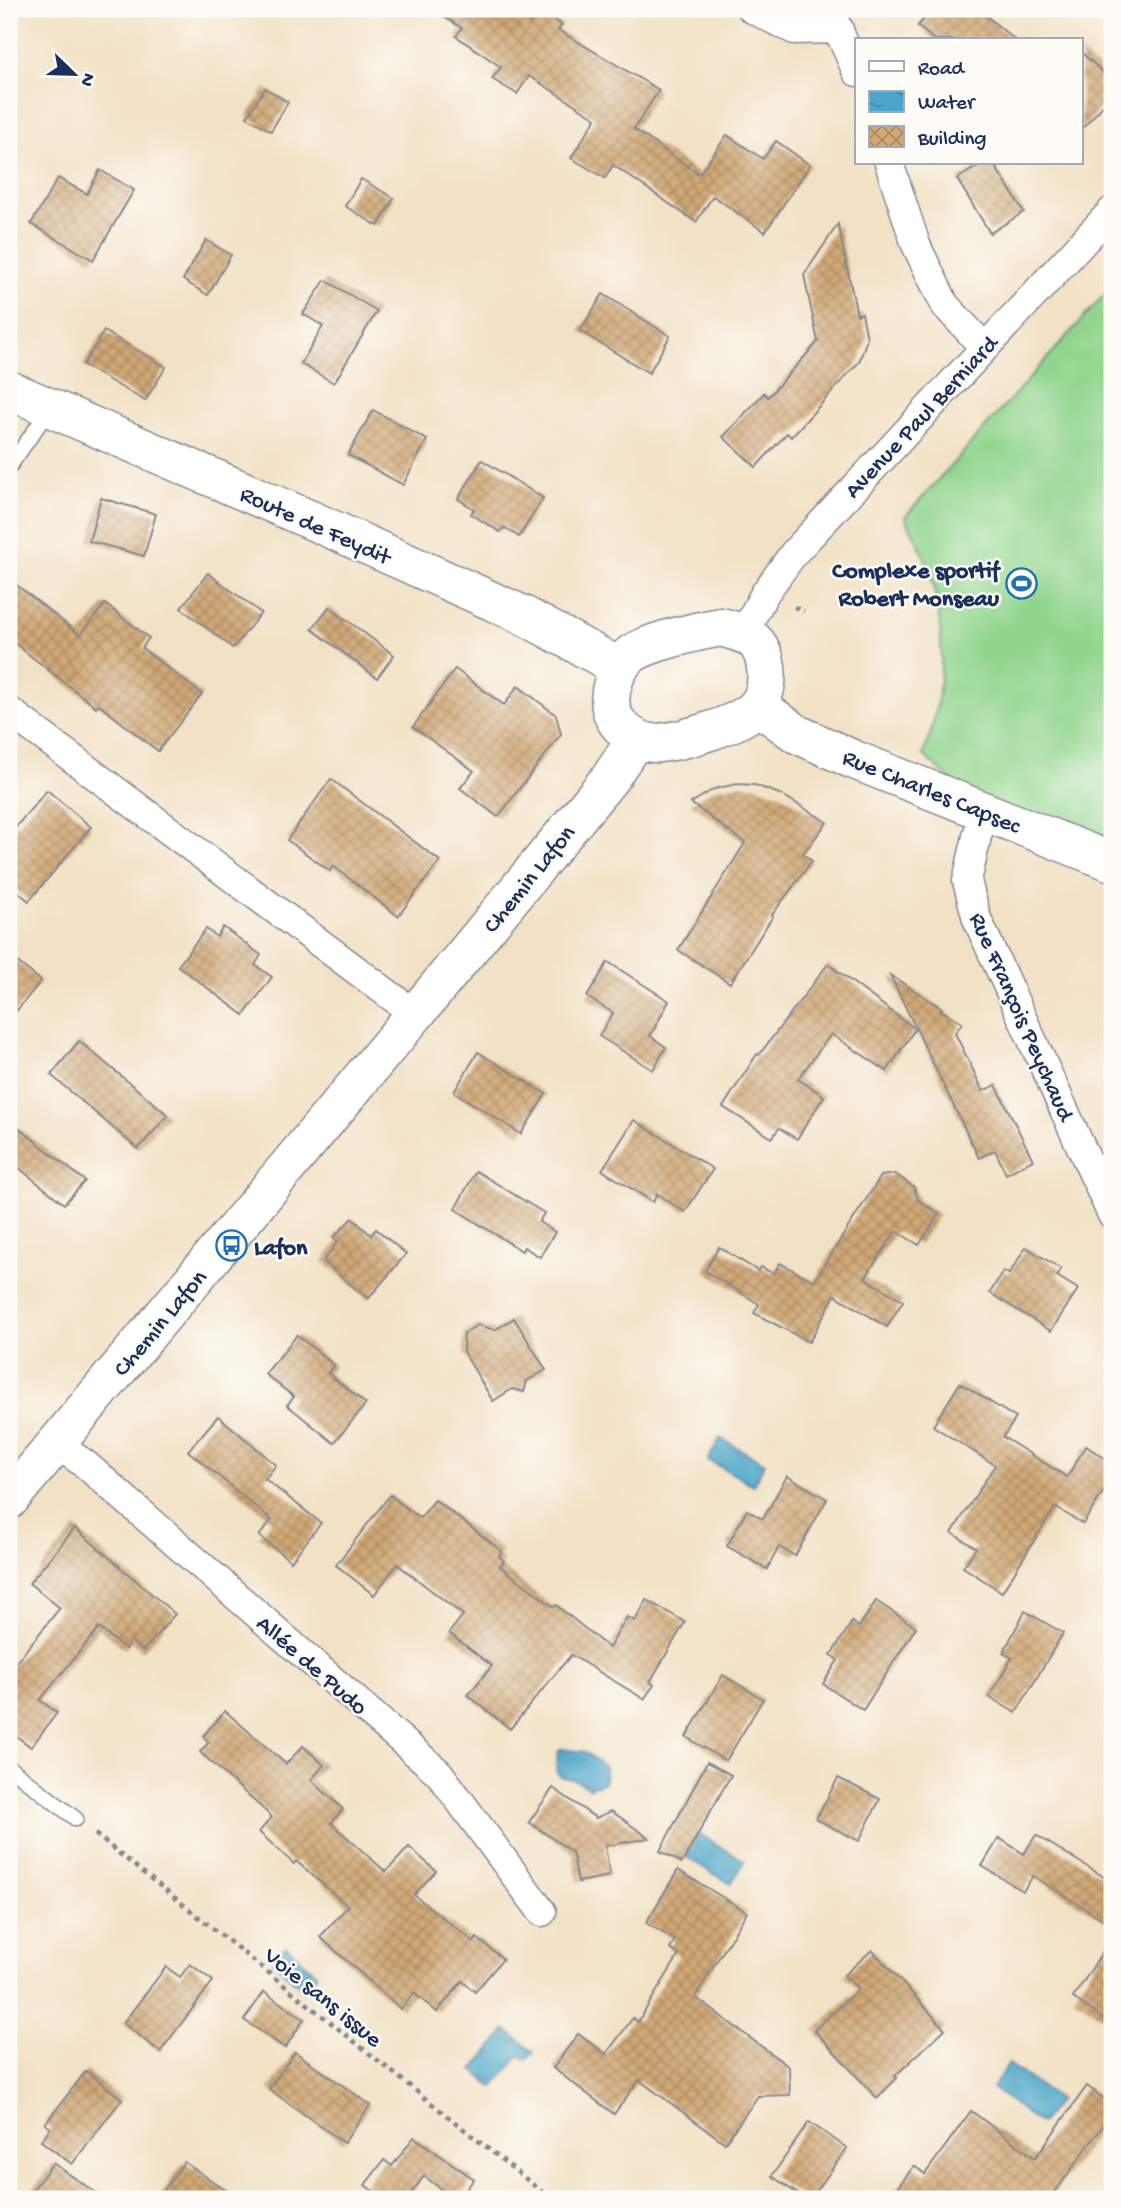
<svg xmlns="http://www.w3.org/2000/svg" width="1121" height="2208" viewBox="0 0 1121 2208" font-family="'Gochi Hand',sans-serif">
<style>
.grass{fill:#92d58e;stroke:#568276;stroke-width:2}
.water{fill:url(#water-ripples);stroke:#336a94;stroke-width:2}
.building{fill:url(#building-cross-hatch)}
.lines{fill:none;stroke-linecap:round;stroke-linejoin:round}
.lane-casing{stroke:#868891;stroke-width:17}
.street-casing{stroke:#868891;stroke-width:31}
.secondary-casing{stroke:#868891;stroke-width:41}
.path{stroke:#868891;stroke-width:4.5;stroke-dasharray:5 5;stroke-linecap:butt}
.lane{stroke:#fff;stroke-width:14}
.street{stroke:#fff;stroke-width:28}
.secondary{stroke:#fff;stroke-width:38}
.labels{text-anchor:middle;stroke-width:5;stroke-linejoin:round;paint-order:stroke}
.street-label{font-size:24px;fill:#1b2f5e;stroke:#fdfcf7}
.poi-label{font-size:24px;font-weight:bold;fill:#1b2f5e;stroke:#fdfcf7;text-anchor:end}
</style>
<defs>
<pattern id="water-ripples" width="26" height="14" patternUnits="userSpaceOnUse" patternTransform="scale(1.75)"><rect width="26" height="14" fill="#4ba6c9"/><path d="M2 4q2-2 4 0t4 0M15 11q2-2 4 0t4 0" fill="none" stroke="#3e88a6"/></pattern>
<pattern id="building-cross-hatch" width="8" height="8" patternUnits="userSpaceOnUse" patternTransform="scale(1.75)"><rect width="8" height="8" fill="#d2a976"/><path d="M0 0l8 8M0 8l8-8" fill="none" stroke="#aa8a64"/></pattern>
</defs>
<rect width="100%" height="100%" fill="#fdfcf7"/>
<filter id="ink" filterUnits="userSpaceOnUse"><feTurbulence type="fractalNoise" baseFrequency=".0143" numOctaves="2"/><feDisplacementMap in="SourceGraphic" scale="14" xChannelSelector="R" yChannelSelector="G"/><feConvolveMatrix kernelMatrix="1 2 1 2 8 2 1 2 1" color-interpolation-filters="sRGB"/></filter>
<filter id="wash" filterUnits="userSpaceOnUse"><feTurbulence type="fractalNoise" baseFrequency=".00686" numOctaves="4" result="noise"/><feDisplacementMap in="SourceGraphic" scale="28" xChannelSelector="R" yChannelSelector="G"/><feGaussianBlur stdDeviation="1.57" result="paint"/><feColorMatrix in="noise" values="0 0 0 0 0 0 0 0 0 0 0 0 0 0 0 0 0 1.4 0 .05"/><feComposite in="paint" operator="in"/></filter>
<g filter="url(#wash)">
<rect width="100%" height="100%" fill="#f2e1c4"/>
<!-- grass -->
<path class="grass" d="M1112 286V862L986 812 923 755C946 696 947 627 928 567 923 550 913 533 905 517Z"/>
<!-- water -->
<g class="water">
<path d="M720 1438 765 1463 753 1485 708 1460Z"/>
<path d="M562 1749 585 1752 605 1767 604 1782 596 1786 592 1785 590 1788 578 1781 560 1776 556 1771 558 1752Z"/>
<path d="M699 1834 745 1861 731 1884 686 1857Z"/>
<path d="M286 1946 317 1974 304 1990 272 1962Z"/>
<path d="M506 2030 534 2052 527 2060 520 2055 493 2087 473 2070Z"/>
<path d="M1009 2064 1059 2100 1041 2124 992 2088Z"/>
</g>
<g id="blocks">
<!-- building -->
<g class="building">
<path d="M431 9H508L530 23 539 10 562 25 558 30 659 90 634 129 699 174 727 135 763 159 776 141 810 165 765 232 713 196 696 222 613 165 605 178 571 158 596 118 529 76 517 94 492 79 501 67 456 36 462 28Z"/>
<path d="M932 9H978L1015 40H934L918 26Z"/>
<path d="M1081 52 1108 77 1109 99 1081 130Z"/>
<path d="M265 88 288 102 271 131 247 117Z"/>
<path d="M983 163H993L1024 212 990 233 957 179Z"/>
<path d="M100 170 134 190 93 260 31 224 58 178 87 194Z"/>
<path d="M361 179 394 198 378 226 345 206Z"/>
<path d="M838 224 857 315 862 313 867 339 859 362 791 437 787 433 756 467 723 437 764 393 768 397 818 342 804 275Z"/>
<path d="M206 240 231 255 208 295 183 280Z"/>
<path d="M325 280 377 311 334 383 301 364 323 326 303 314Z"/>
<path d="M603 294 670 336 649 373 580 331Z"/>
<path d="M104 331 166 367 145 401 83 365Z"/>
<path d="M373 410 427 440 403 485 348 455Z"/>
<path d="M482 460 543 498 519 537 504 527 500 532 471 514 474 509 458 499Z"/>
<path d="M101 498 156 514 144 556 89 541Z"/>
<path d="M208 573 261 613 233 648 181 608Z"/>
<path d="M9 579 80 635 105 604 149 638 142 648 202 694 158 751 98 704 96 707 9 639Z"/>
<path d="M329 607 394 655 377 678 312 629Z"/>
<path d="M455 669 504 705 518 686 556 715 561 734 498 817 460 788 474 771 413 727Z"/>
<path d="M331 779 440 861 398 916 333 866 330 871 287 840Z"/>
<path d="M737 784 755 785 782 795 827 822 803 854 812 861 772 915 773 916 730 983 678 950 745 843 691 803 714 789Z"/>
<path d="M47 790 91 827 29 901 9 884V835Z"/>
<path d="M223 927 261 955 255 965 272 977 244 1015 178 966 206 929 217 937Z"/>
<path d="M9 955 41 981 9 1020Z"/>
<path d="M608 962 669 1001 650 1036 666 1047 653 1070 599 1036 613 1013 587 997Z"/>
<path d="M828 964 915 1029 887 1071 831 1034 798 1079 824 1096 797 1139 779 1128 772 1138 723 1107 757 1054 759 1055Z"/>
<path d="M890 975 942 1008 941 1010 962 1023 955 1033 983 1091 996 1085 1033 1160 1006 1174 995 1150 979 1158Z"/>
<path d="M79 1041 168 1115 138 1149 51 1075Z"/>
<path d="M478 1052 546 1094 521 1134 454 1092Z"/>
<path d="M9 1120 85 1181 64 1204 9 1160Z"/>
<path d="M634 1120 713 1169 685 1212 657 1194 653 1202 602 1170Z"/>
<path d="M476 1171 544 1213 539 1222 555 1232 540 1257 524 1247 522 1251 455 1209Z"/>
<path d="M895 1174 914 1187 918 1200 939 1214 919 1245 896 1231 865 1278 903 1301 887 1327 835 1295 809 1342 754 1313 759 1304 705 1271 719 1247 758 1271 761 1267 774 1274 780 1263 814 1281 881 1176Z"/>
<path d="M352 1218 371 1235 376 1229 406 1254 368 1299 323 1261 338 1242 333 1238Z"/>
<path d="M1026 1247 1061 1269 1057 1276 1078 1289 1051 1331 990 1293 1003 1271 1009 1274Z"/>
<path d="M514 1318 546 1370 527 1381 524 1392 512 1389 493 1401 463 1351 464 1333 478 1325 495 1330Z"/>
<path d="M297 1335 334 1365 328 1373 366 1404 334 1443 287 1405 294 1397 265 1374Z"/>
<path d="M960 1383 1016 1418 1003 1437 1067 1477 1086 1446 1112 1463V1478L1083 1524 1055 1507 1002 1592 963 1567 976 1548 952 1533 995 1465 933 1426Z"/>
<path d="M218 1416 276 1465 265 1479 321 1523 291 1561 259 1536 272 1520 188 1451Z"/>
<path d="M787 1476 827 1499 795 1556 779 1547 767 1569 727 1546 747 1510 763 1519Z"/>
<path d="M390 1495 420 1518 435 1500 502 1551 499 1556 504 1561 500 1566 554 1607 556 1605 609 1648 627 1617 635 1621 647 1600 685 1622 650 1682 654 1685 644 1699 571 1655 510 1729 468 1695 492 1666 449 1633 463 1615 397 1564 374 1595 336 1565Z"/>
<path d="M75 1528 175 1614 143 1651 131 1641 125 1649 99 1628 40 1700 57 1713 31 1747 12 1733 9 1737V1671L60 1608 29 1583Z"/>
<path d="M876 1601 916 1627 863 1710 823 1684 838 1660 831 1655 852 1622 859 1627Z"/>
<path d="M1025 1611 1063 1633 1016 1713 989 1697 1012 1658 1003 1653Z"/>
<path d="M723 1675 763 1699 726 1761 686 1737Z"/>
<path d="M225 1711 286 1764 303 1746 324 1765 311 1780 343 1809 331 1823 386 1872 409 1847 436 1871 414 1895 474 1942 477 1938 503 1959 475 1992 462 1981 437 2012 414 1993 401 2009 320 1937 348 1906 296 1861 294 1864 259 1832 272 1817 200 1752 209 1742 203 1736Z"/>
<path d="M707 1762 731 1775 682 1863 660 1851Z"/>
<path d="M838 1778 880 1799 859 1841 816 1819Z"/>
<path d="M553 1788 596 1818 611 1811 649 1838 605 1846 610 1876 578 1882 572 1852 529 1822Z"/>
<path d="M1036 1835 1112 1882V1925L1033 1876 1023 1891 982 1866 999 1838 1024 1854Z"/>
<path d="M678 1870 747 1912 695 1997 789 2067 790 2095 758 2096 725 2143 639 2080 614 2114 553 2068 578 2034 606 2054 633 2018 638 2022 679 1955 670 1949 675 1940 646 1923Z"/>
<path d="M1112 1937V2024L1073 1998Z"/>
<path d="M872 1950 945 2029 895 2076 897 2078 877 2098 814 2030 858 1989 844 1975Z"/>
<path d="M190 1964 213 1981 160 2052 123 2023 166 1967 180 1977Z"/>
<path d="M264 1992 304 2019 285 2048 244 2020Z"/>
<path d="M295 2052 370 2105 344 2143 269 2089Z"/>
<path d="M86 2071 122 2099 72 2164 41 2141 50 2128 45 2124Z"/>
<path d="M1087 2086 1112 2105V2113L1050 2199H889L914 2166 925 2174 971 2111 1035 2158Z"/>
<path d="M809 2122 847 2148 811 2199H805L772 2176Z"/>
<path d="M414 2137 474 2179 459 2199H454L424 2176 407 2199H384L365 2185 384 2160 392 2166Z"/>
<path d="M184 2162 239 2199H158Z"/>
<path d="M53 2163 105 2199H26Z"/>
</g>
</g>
</g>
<g filter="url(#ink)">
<use href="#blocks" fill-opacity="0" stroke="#868891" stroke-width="2"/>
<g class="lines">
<defs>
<g id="lane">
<path d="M9 467 49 410"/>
<path d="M9 1767 76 1819"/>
</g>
<g id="street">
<path d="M752 9 794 30 839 29"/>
<path d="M829 9 857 72"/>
<path d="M889 163 916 245 945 305 984 347"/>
<path d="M743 634 765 593 794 553 1112 211"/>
<path d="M9 711 415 1014"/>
<path d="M986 812 978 832 967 881 977 919 1112 1215"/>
<path d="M56 1444 85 1464 439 1773 542 1912"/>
</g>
<g id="secondary">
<path d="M9 390 320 524 523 615 619 667"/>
<path d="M721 627C731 630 742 632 751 638 770 652 771 689 757 706 743 724 682 741 659 743 639 745 615 728 611 708 608 690 616 667 630 655 648 642 698 631 721 627Z"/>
<path d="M758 706 797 734 852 759 1112 862"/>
<path d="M9 1500 437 988 610 778 636 739"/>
</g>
</defs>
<!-- lane casing -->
<use href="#lane" class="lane-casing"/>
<!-- street casing -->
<use href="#street" class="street-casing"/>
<!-- secondary casing -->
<use href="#secondary" class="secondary-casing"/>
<!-- path -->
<g class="path">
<path d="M794 607 804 611"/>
<path d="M95 1834 551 2199"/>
</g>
<!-- lane -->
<use href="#lane" class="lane"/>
<!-- street -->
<use href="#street" class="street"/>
<!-- secondary -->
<use href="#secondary" class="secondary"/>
</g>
</g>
<!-- icons -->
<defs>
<symbol id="stadium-ring" viewBox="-11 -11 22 22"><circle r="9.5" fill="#fdfcf7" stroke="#1f6fb2" stroke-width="1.5"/><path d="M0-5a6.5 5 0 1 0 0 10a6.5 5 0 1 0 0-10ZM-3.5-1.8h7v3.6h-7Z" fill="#1f6fb2"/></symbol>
<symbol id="bus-ring" viewBox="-11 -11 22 22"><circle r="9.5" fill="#fdfcf7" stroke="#1f6fb2" stroke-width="1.5"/><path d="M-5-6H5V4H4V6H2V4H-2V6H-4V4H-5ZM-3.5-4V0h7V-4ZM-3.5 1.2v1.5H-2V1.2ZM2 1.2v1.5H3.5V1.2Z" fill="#1f6fb2"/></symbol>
</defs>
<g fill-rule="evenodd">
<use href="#stadium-ring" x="1004" y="566" width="35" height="35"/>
<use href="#bus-ring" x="214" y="1228" width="35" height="35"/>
</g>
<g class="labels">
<!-- street labels -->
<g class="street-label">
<text transform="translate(920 416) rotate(-47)" y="8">Avenue Paul Berniard</text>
<text transform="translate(316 524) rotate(24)" y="8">Route de Feydit</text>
<text transform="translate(932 790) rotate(22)" y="8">Rue Charles Capsec</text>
<text transform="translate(528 878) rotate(-51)" y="8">Chemin Lafon</text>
<text transform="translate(1023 1016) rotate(66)" y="8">Rue François Peychaud</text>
<text transform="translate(159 1322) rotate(-50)" y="8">Chemin Lafon</text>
<text transform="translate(313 1664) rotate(41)" y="8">Allée de Pudo</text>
<text transform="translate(324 1996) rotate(39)" y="8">Voie sans issue</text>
</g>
<!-- poi labels -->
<g class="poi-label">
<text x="999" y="577">Complexe sportif<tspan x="999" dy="28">Robert Monseau</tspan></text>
<text x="254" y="1254" text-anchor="start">Lafon</text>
</g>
</g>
<!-- margin -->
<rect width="1121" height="2208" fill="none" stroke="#fdfcf7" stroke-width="35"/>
<!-- legend -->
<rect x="855" y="38" width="228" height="126" fill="#fdfcf7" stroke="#a3aaba" stroke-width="2"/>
<rect x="869" y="61" width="35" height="10" fill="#ffffff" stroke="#a3aaba" stroke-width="2"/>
<text x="918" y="74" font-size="21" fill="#1b2f5e">Road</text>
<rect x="869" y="91" width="35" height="21" fill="url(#water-ripples)" stroke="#a3aaba" stroke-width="2"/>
<text x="918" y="108" font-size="21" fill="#1b2f5e">Water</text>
<rect x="869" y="126" width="35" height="21" fill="url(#building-cross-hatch)" stroke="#a3aaba" stroke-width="2"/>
<text x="918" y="144" font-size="21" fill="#1b2f5e">Building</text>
<!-- north arrow -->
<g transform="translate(74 74) rotate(113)" stroke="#fdfcf7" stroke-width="5" paint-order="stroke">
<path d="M0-5L12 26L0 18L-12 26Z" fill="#1b2f5e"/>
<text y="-10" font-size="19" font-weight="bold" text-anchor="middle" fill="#1b2f5e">N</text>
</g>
</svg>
